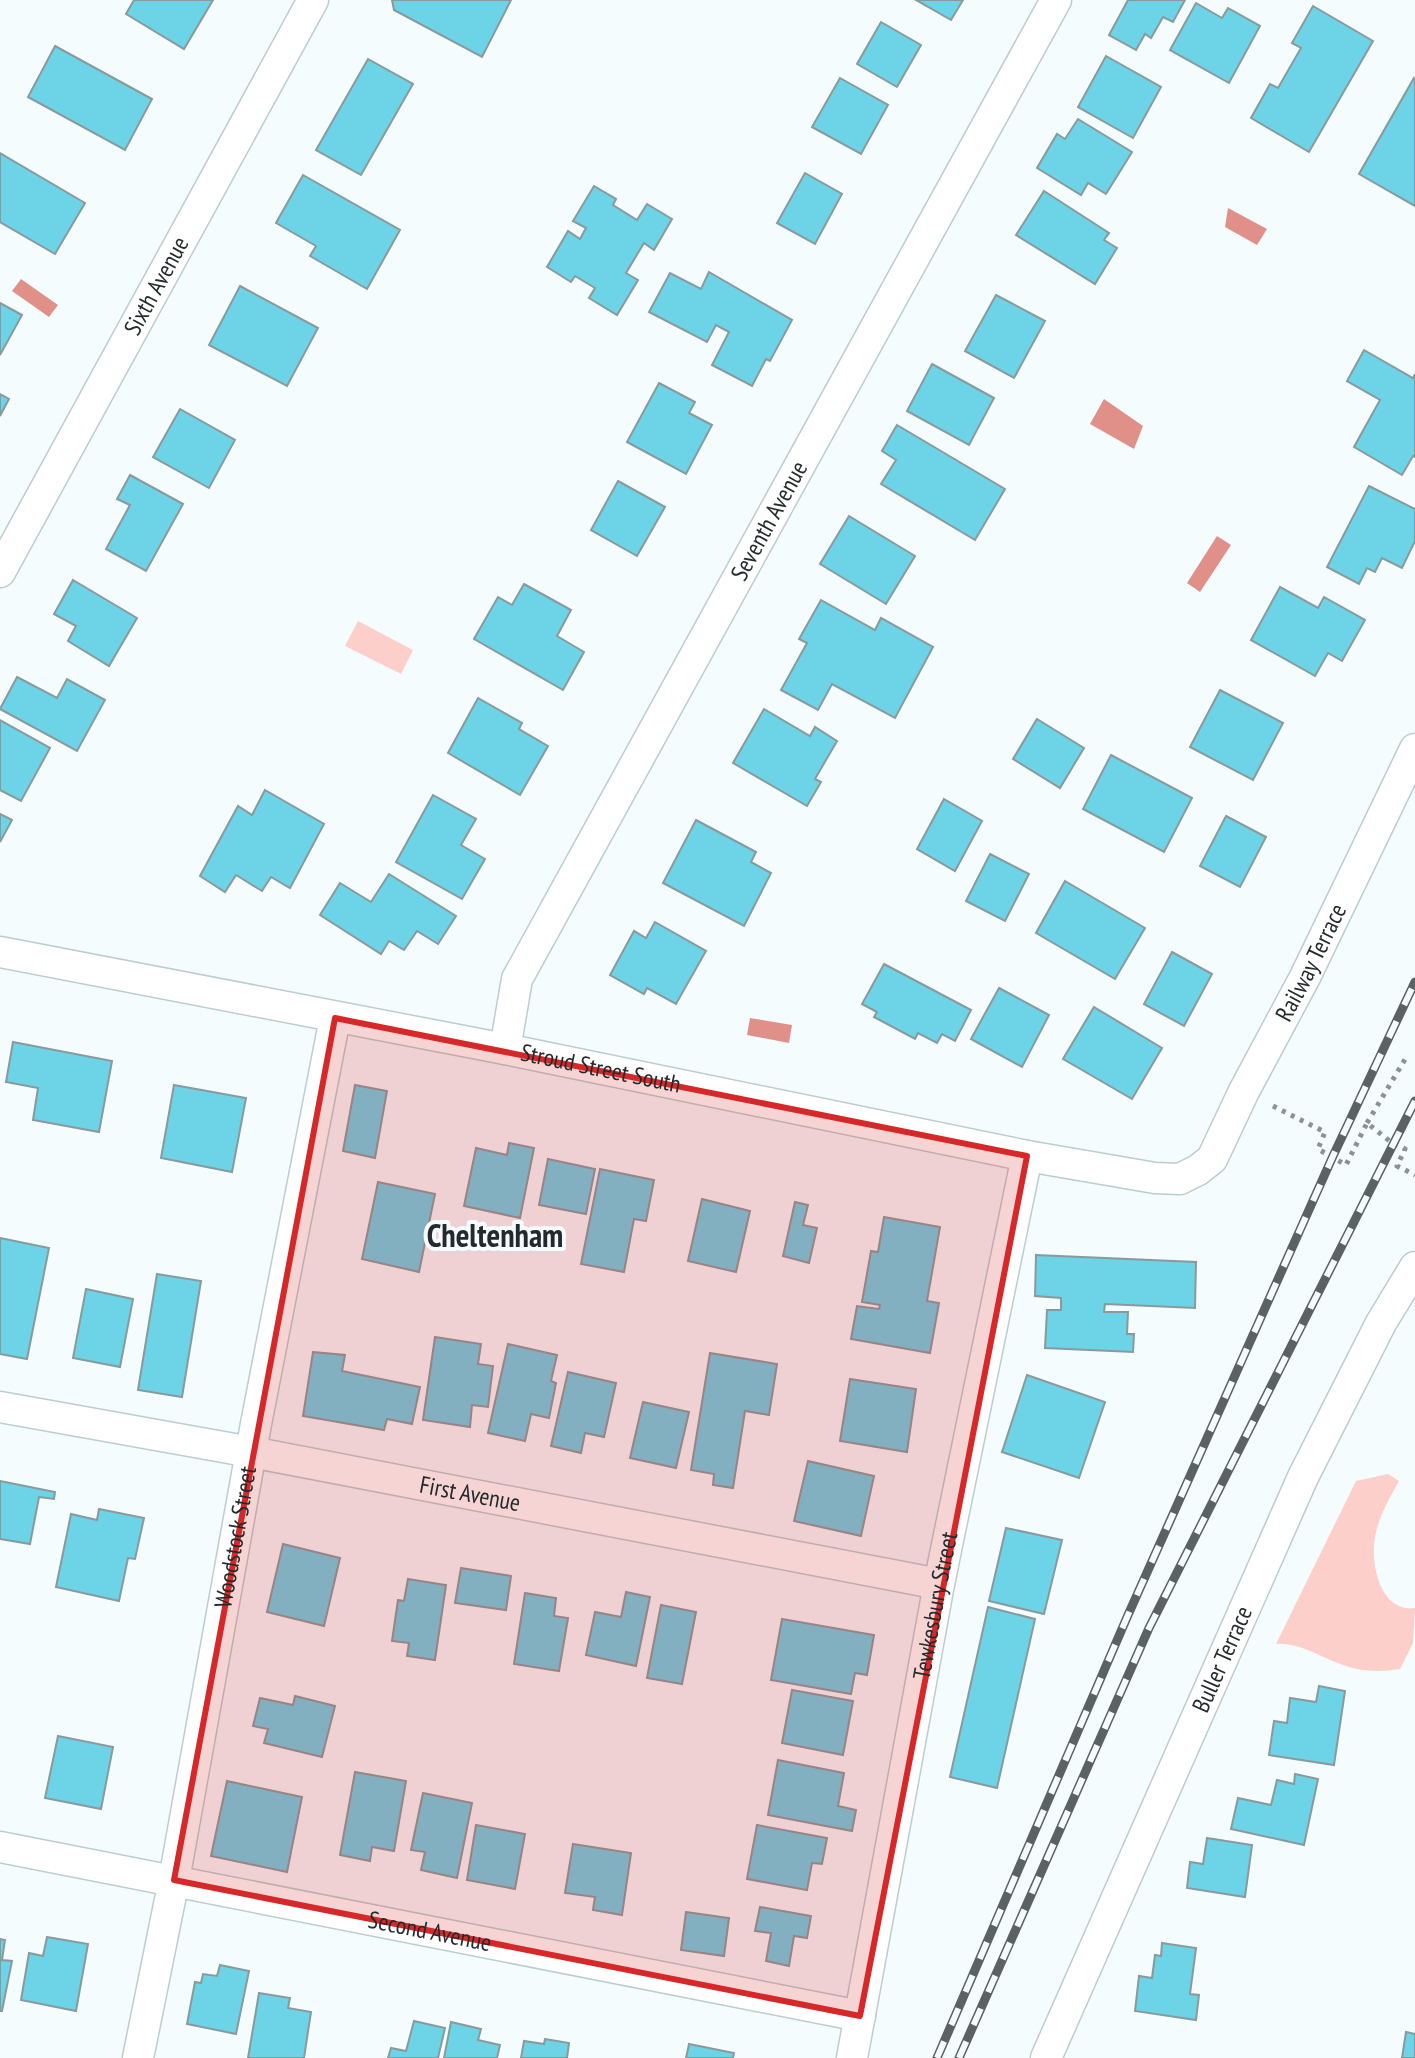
<svg xmlns="http://www.w3.org/2000/svg" width="1415" height="2058" viewBox="0 0 1415 2058" font-family="'PT Sans Narrow',sans-serif">
<style>
.green{fill:#fdcfca}
.water{fill:#e09089}
.building{fill:#6dd3e6;stroke:#899a9d;stroke-width:2}
.lines{fill:none;stroke-linecap:round;stroke-linejoin:round}
.minor-casing{stroke:#bbcdd1;stroke-width:33}
.path{stroke:#8c9294;stroke-width:5;stroke-dasharray:4 6;stroke-linecap:butt}
.minor{stroke:#fff;stroke-width:30}
.rail-casing{stroke:#5b6264;stroke-width:9}
.rail{stroke:#f5fcfe;stroke-width:6;stroke-dasharray:18;stroke-linecap:butt}
.marked{fill:#d62828;fill-opacity:0.2;stroke:#d62828;stroke-width:6;stroke-linejoin:round}
.labels{text-anchor:middle;stroke-width:8;stroke-linejoin:round;paint-order:stroke}
.street-label{font-size:24px;fill:#242a2c;stroke:#f5fcfe}
.district-label{font-size:32px;font-weight:bold;fill:#242a2c;stroke:#f5fcfe}
</style>
<rect width="100%" height="100%" fill="#f5fcfe"/>
<!-- green -->
<g class="green">
<path d="M358 621 413 650 401 674 345 646Z"/>
<path d="M1388 1474 1399 1481C1388 1501 1376 1521 1374 1545 1372 1571 1383 1613 1415 1608L1413 1643 1400 1669C1379 1672 1363 1672 1343 1665 1321 1658 1300 1642 1276 1644L1356 1481Z"/>
</g>
<!-- water -->
<g class="water">
<path d="M1228 208 1267 229 1257 245 1225 227Z"/>
<path d="M21 279 58 305 49 317 12 291Z"/>
<path d="M1104 399 1143 426 1134 449 1090 424Z"/>
<path d="M1217 536 1231 545 1200 592 1187 583Z"/>
<path d="M750 1018 792 1025 789 1043 747 1035Z"/>
</g>
<!-- building -->
<g class="building">
<path d="M134 0H213L184 49 126 14Z"/>
<path d="M392 0H511L482 57 394 10Z"/>
<path d="M916 0H963L951 20Z"/>
<path d="M1128 0H1185L1173 22 1163 17 1151 38 1145 34 1136 50 1109 35Z"/>
<path d="M1196 3 1222 18 1228 8 1260 26 1229 83 1170 50Z"/>
<path d="M1313 6 1373 41 1309 152 1251 118 1270 84 1278 88 1301 48 1292 43Z"/>
<path d="M881 22 921 45 897 87 857 64Z"/>
<path d="M55 46 152 99 125 150 28 97Z"/>
<path d="M1106 56 1161 87 1133 138 1078 107Z"/>
<path d="M368 59 413 84 361 175 316 150Z"/>
<path d="M840 78 888 105 861 154 812 127Z"/>
<path d="M1414 78 1415 79V206L1359 174Z"/>
<path d="M1078 119 1132 152 1106 194 1088 183 1081 195 1037 168 1057 134 1065 139Z"/>
<path d="M0 153 85 203 55 254 0 222Z"/>
<path d="M805 173 842 194 815 244 777 223Z"/>
<path d="M303 175 400 230 367 289 310 256 316 246 276 223Z"/>
<path d="M594 186 616 199 613 205 637 220 647 204 672 219 654 250 644 243 626 273 638 280 617 315 589 298 595 288 575 276 571 282 547 267 568 231 580 239 586 228 573 221Z"/>
<path d="M1044 191 1109 233 1104 240 1117 248 1095 284 1016 235Z"/>
<path d="M709 272 792 320 770 361 766 359 752 386 712 365 729 332 716 325 707 342 649 312 670 273 701 289Z"/>
<path d="M240 286 318 328 287 386 209 345Z"/>
<path d="M996 295 1045 321 1014 378 965 351Z"/>
<path d="M0 303 22 315 0 355Z"/>
<path d="M1364 350 1413 378 1415 374V457L1413 456 1402 475 1354 447 1380 400 1347 381Z"/>
<path d="M932 364 994 398 969 445 907 411Z"/>
<path d="M659 383 695 402 689 413 712 425 686 474 627 442Z"/>
<path d="M0 394 9 399 0 416Z"/>
<path d="M180 409 235 440 209 488 153 457Z"/>
<path d="M897 425 1005 489 975 540 881 484 896 460 882 451Z"/>
<path d="M130 475 183 504 146 571 106 549 130 505 117 499Z"/>
<path d="M618 481 665 507 637 556 591 530Z"/>
<path d="M1369 486 1415 509V541L1402 568 1382 558 1375 572 1367 568 1359 584 1327 567Z"/>
<path d="M849 516 915 556 886 604 820 564Z"/>
<path d="M73 580 137 618 109 666 68 641 76 626 54 614Z"/>
<path d="M524 584 571 610 557 636 584 652 563 690 474 639 498 597 512 605Z"/>
<path d="M1280 587 1318 608 1324 597 1365 620 1342 661 1328 653 1315 676 1251 640Z"/>
<path d="M821 600 875 630 881 618 933 647 895 718 832 684 818 710 781 690 807 643 799 639Z"/>
<path d="M17 677 57 698 67 679 105 700 77 751 0 709Z"/>
<path d="M1220 690 1283 723 1253 780 1190 747Z"/>
<path d="M478 698 522 723 519 729 548 746 520 795 448 753Z"/>
<path d="M764 709 810 736 815 727 837 741 815 779 821 782 807 806 733 763Z"/>
<path d="M1037 719 1084 748 1060 788 1013 759Z"/>
<path d="M0 720 50 748 21 801 0 790Z"/>
<path d="M1111 755 1192 798 1164 852 1083 809Z"/>
<path d="M265 790 324 824 290 888 271 877 262 891 236 875 225 892 200 876 238 806 252 815Z"/>
<path d="M433 795 476 819 461 845 485 859 462 899 396 862Z"/>
<path d="M944 799 982 821 955 871 917 849Z"/>
<path d="M0 814 12 820 0 842Z"/>
<path d="M1226 816 1266 837 1240 887 1200 866Z"/>
<path d="M696 820 756 852 751 862 771 873 744 926 663 883Z"/>
<path d="M990 854 1029 874 1005 921 966 901Z"/>
<path d="M389 874 456 916 438 944 417 931 404 950 389 941 381 954 320 915 340 883 371 902Z"/>
<path d="M1065 881 1145 928 1115 979 1036 933Z"/>
<path d="M655 922 706 951 676 1004 647 988 644 994 610 975 634 931 646 938Z"/>
<path d="M1172 952 1212 974 1184 1026 1144 1004Z"/>
<path d="M884 964 971 1010 955 1041 942 1034 937 1043 918 1033 915 1039 874 1017 877 1012 862 1004Z"/>
<path d="M999 988 1049 1015 1022 1067 971 1039Z"/>
<path d="M1094 1007 1162 1048 1132 1099 1063 1059Z"/>
<path d="M13 1042 112 1061 99 1132 33 1120 38 1088 6 1082Z"/>
<path d="M174 1085 246 1098 232 1172 161 1158Z"/>
<path d="M355 1085 387 1091 375 1158 343 1151Z"/>
<path d="M509 1143 534 1148 520 1218 464 1206 476 1148 507 1155Z"/>
<path d="M548 1159 595 1169 586 1214 539 1205Z"/>
<path d="M600 1169 654 1180 646 1221 634 1219 624 1272 581 1264Z"/>
<path d="M378 1182 435 1194 419 1272 362 1259Z"/>
<path d="M702 1199 750 1211 736 1272 688 1261Z"/>
<path d="M795 1202 808 1205 803 1225 817 1228 809 1263 783 1256Z"/>
<path d="M884 1217 940 1227 927 1301 939 1303 930 1353 851 1339 857 1306 879 1309 880 1305 862 1302 871 1251 878 1252Z"/>
<path d="M0 1238 49 1248 27 1359 0 1354Z"/>
<path d="M1036 1255 1196 1262 1195 1308 1105 1304 1104 1312H1128L1127 1334H1134L1133 1352 1045 1348 1047 1310H1061V1298L1035 1296Z"/>
<path d="M157 1274 201 1281 182 1397 138 1390Z"/>
<path d="M86 1289 133 1299 120 1367 73 1358Z"/>
<path d="M435 1337 481 1344 478 1364 493 1366 488 1407 472 1405 470 1427 423 1420Z"/>
<path d="M508 1344 557 1355 551 1381 556 1383 549 1418 531 1414 525 1441 488 1433Z"/>
<path d="M313 1352 345 1355 342 1371 420 1387 412 1424 387 1419 384 1430 303 1416Z"/>
<path d="M710 1353 777 1364 769 1415 745 1411 733 1488 713 1485 714 1474 691 1470Z"/>
<path d="M568 1372 616 1383 604 1437 585 1433 581 1453 551 1446Z"/>
<path d="M1027 1375 1105 1402 1079 1478 1002 1452Z"/>
<path d="M850 1379 916 1389 907 1452 840 1441Z"/>
<path d="M643 1402 689 1412 676 1468 630 1458Z"/>
<path d="M808 1461 874 1476 861 1536 794 1521Z"/>
<path d="M0 1481 55 1492 54 1499 39 1497 30 1544 0 1539Z"/>
<path d="M99 1509 144 1518 135 1559 128 1558 119 1601 56 1587 71 1514 97 1520Z"/>
<path d="M1006 1528 1062 1540 1044 1614 989 1601Z"/>
<path d="M283 1544 340 1558 324 1626 267 1612Z"/>
<path d="M461 1568 511 1576 506 1610 455 1603Z"/>
<path d="M408 1579 446 1585 435 1660 407 1656 409 1643 392 1641 398 1600 404 1601Z"/>
<path d="M626 1592 650 1597 636 1666 586 1655 595 1612 621 1617Z"/>
<path d="M525 1593 556 1598 554 1616 568 1618 559 1671 514 1664Z"/>
<path d="M661 1605 696 1612 682 1684 647 1678Z"/>
<path d="M988 1607 1035 1619 997 1788 950 1777Z"/>
<path d="M782 1619 874 1635 867 1675 855 1673 851 1694 771 1680Z"/>
<path d="M1319 1686 1345 1691 1334 1765 1269 1755 1274 1721 1287 1723 1290 1698 1316 1702Z"/>
<path d="M792 1690 853 1701 843 1755 782 1743Z"/>
<path d="M295 1696 335 1706 322 1757 264 1743 268 1729 253 1726 260 1698 293 1705Z"/>
<path d="M58 1736 113 1747 101 1809 45 1798Z"/>
<path d="M778 1760 844 1773 838 1806 856 1810 852 1831 768 1815Z"/>
<path d="M355 1772 406 1781 394 1851 372 1847 370 1861 340 1855Z"/>
<path d="M1295 1774 1318 1779 1304 1845 1231 1829 1238 1798 1271 1805 1277 1780 1294 1784Z"/>
<path d="M227 1781 302 1797 287 1872 211 1856Z"/>
<path d="M423 1793 472 1803 457 1878 421 1870 425 1852 411 1850Z"/>
<path d="M476 1825 525 1834 515 1889 467 1880Z"/>
<path d="M757 1825 827 1838 822 1864 812 1863 807 1890 747 1879Z"/>
<path d="M1207 1838 1252 1845 1245 1897 1187 1888 1190 1862 1203 1864Z"/>
<path d="M573 1844 631 1853 622 1915 593 1910 595 1897 565 1893Z"/>
<path d="M760 1907 811 1916 807 1938 794 1936 789 1966 766 1961 771 1933 755 1931Z"/>
<path d="M686 1912 729 1918 724 1956 681 1950Z"/>
<path d="M47 1937 88 1944 76 2011 21 2000 29 1953 43 1956Z"/>
<path d="M0 1939 5 1940 2 1960 12 1961 2 2011H0Z"/>
<path d="M1162 1943 1196 1948 1190 1994 1199 1995 1196 2020 1135 2011 1139 1976 1152 1978 1155 1955 1161 1956Z"/>
<path d="M220 1965 249 1971 236 2034 187 2024 195 1982 201 1983 203 1974 217 1976Z"/>
<path d="M259 1993 290 1998 288 2008 311 2012 304 2058H248Z"/>
<path d="M414 2021 445 2028 438 2058H388L391 2048 406 2051Z"/>
<path d="M451 2022 481 2029 478 2040 500 2045 497 2058H444Z"/>
<path d="M1406 2032 1415 2034V2058H1402Z"/>
<path d="M545 2039 569 2043 567 2058H521L524 2041 544 2044Z"/>
<path d="M689 2044 734 2053 733 2058H686Z"/>
</g>
<g class="lines">
<defs>
<g id="minor">
<path id="s1" d="M0 572 313 0"/>
<path id="s2" d="M0 952 505 1049 1027 1156 1155 1178 1180 1179 1198 1170 1212 1159 1244 1091 1305 977 1415 749"/>
<path id="s3" d="M505 1049 517 979 1056 0"/>
<path id="s4" d="M0 1407 251 1452 939 1584"/>
<path id="s5" d="M0 1847 860 2016"/>
<path id="s6" d="M138 2058 174 1880 256 1424 335 1018"/>
<path id="s7" d="M852 2058 939 1584 1027 1156"/>
<path id="s8" d="M1046 2058 1303 1477 1381 1323 1415 1267"/>
</g>
</defs>
<!-- minor casing -->
<use href="#minor" class="minor-casing"/>
<!-- path -->
<g class="path">
<path d="M1273 1106 1325 1132 1318 1149 1346 1165 1367 1123 1392 1143 1405 1149 1397 1166 1415 1175"/>
<path d="M1367 1123 1407 1056"/>
</g>
<!-- minor -->
<use href="#minor" class="minor"/>
<defs>
<g id="rail">
<path d="M937 2058 1128 1615 1333 1156 1415 982"/>
<path d="M959 2058 1149 1628 1415 1101"/>
</g>
</defs>
<!-- rail casing -->
<use href="#rail" class="rail-casing"/>
<!-- rail -->
<use href="#rail" class="rail"/>
</g>
<!-- marked area -->
<path class="marked" d="M335 1018 1027 1156 860 2016 174 1880Z"/>
<g class="labels">
<!-- street labels -->
<g class="street-label">
<text dy="8" stroke="none"><textPath href="#s1" startOffset="326">Sixth Avenue</textPath></text>
<text dy="8" stroke="none"><textPath href="#s3" startOffset="594">Seventh Avenue</textPath></text>
<text dy="8" stroke="none"><textPath href="#s2" startOffset="1460">Railway Terrace</textPath></text>
<text dy="8" stroke="none"><textPath href="#s2" startOffset="612">Stroud Street South</textPath></text>
<text dy="8" stroke="none"><textPath href="#s4" startOffset="478">First Avenue</textPath></text>
<text dy="8" stroke="none"><textPath href="#s6" startOffset="530">Woodstock Street</textPath></text>
<text dy="8" stroke="none"><textPath href="#s7" startOffset="460">Tewkesbury Street</textPath></text>
<text dy="8" stroke="none"><textPath href="#s8" startOffset="436">Buller Terrace</textPath></text>
<text dy="8" stroke="none"><textPath href="#s5" startOffset="438">Second Avenue</textPath></text>
</g>
<!-- district labels -->
<g class="district-label">
<text x="495" y="1247">Cheltenham</text>
</g>
</g>
</svg>
